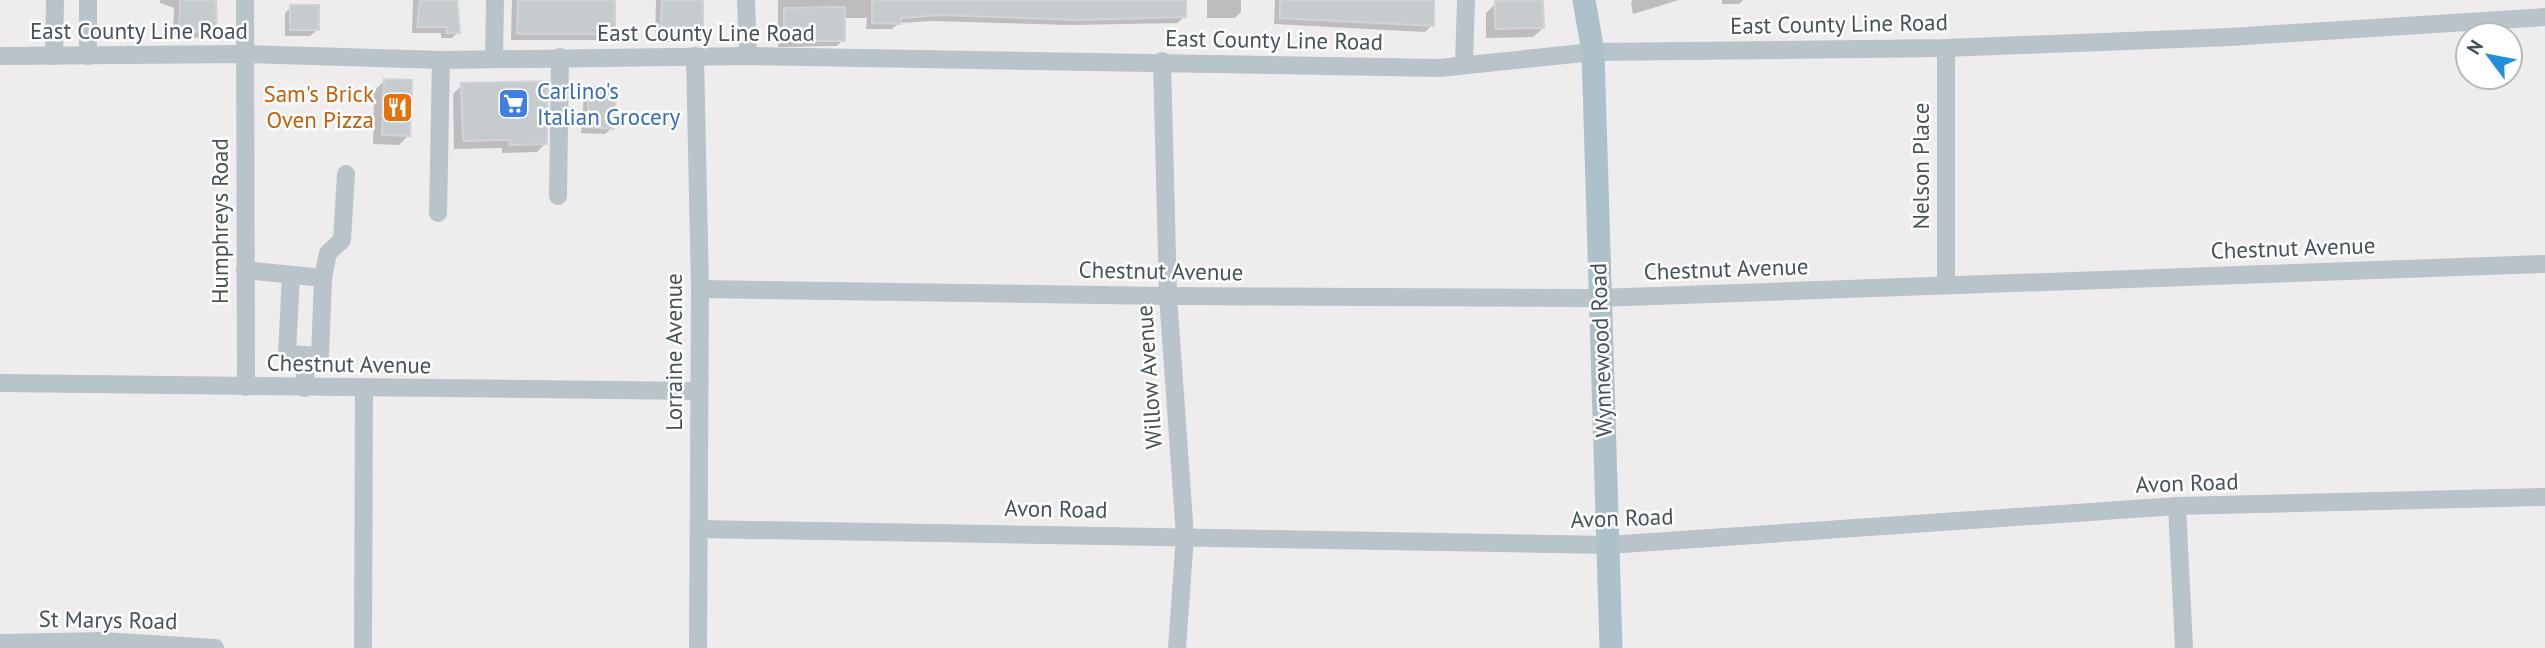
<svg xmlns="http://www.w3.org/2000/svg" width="2545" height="648" viewBox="0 0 2545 648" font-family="'PT Sans',sans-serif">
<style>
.shadow{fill:#0003}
.building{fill:#c6cbce;stroke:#d0d4d8;stroke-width:2}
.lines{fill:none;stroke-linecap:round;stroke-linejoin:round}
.minor{stroke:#b8c4c9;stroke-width:18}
.major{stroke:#adc1cb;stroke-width:23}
.labels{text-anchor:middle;stroke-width:5;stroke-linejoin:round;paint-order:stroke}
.street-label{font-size:23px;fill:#455359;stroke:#fff}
.shop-label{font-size:23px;fill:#366cbe;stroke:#fff;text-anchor:start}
.food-label{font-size:23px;fill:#c56008;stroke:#fff;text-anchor:end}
</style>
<rect width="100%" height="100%" fill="#efeced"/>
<!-- shadow -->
<g class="shadow">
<path d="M160 0H216V32L209 38 173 37 174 8 160 3Z"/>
<path d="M413 0H458V32L452 38H441V33H412Z"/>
<path d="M512 0H613V34L606 40H511Z"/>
<path d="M656 0H701V35L695 42H655Z"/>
<path d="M778 0H1184V16L1178 23 1071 25 932 21 899 23 892 29H866L867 18H843V40L837 46 778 47Z"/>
<path d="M1207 0H1241V12L1235 18H1207Z"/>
<path d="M1275 0H1432V25L1425 32 1274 24Z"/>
<path d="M1542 0 1543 28 1533 37 1486 38V13L1496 3Z"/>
<path d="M1633 0H1679L1633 14 1631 3Z"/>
<path d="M1722 0H1743L1739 4H1722Z"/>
<path d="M291 7 317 30 310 36H285V13Z"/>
<path d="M384 81 409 135 399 145 373 144 374 91Z"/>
<path d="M462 85 546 143 537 152 502 153V148L454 149 453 94Z"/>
<path d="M590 88 612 128 605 134 581 133 584 94Z"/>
</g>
<!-- building -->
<g class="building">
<path d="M180 0H216L217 32 179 31Z"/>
<path d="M420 0H457L460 33H446L447 27H417Z"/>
<path d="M518 0H615V34H517Z"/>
<path d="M662 0H703V36H660Z"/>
<path d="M872 0H1186V17L1078 20 940 15 901 18V24L872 23Z"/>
<path d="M1280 0H1434V26L1280 18Z"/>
<path d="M1543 0 1544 28 1495 29V1Z"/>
<rect x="290" y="5" width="29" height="25"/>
<path d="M845 7V41H784V8Z"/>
<path d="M384 79 412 80 410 136 382 135Z"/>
<path d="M548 81 547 144 510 145V140L463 141 461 83Z"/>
<path d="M589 86 616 88 614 129 587 127Z"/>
</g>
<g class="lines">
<!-- minor -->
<g class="minor">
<path d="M88 0V56"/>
<path d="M245 0 246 387"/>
<path d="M746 0 748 56"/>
<path d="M1946 48V284"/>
<path d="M0 56 244 54 441 60 748 56 1439 68 1593 52 1946 48 2230 37 2545 17"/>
<path d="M54 56 55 0"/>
<path d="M695 56 700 289 698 648"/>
<path d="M494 58 495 0"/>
<path d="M1162 61 1168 296 1185 536 1177 648"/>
<path d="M1464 65 1466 0"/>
<path d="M558 196 560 57"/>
<path d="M438 213 441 60"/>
<path d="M245 270 323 278 328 253 342 240 346 174"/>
<path d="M291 275 287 354 320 356 323 278"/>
<path d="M700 289 1168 296 1598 298 2545 264"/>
<path d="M305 355V388"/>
<path d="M0 383 697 391"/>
<path d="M2177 506 2184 648"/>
<path d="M699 529 1608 545 2177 506 2545 497"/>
<path d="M0 643 103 641 215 648"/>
<path d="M363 648 364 389"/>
</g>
<!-- major -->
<path class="major" d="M1584 0 1593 52 1611 648"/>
</g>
<!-- icons -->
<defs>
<symbol id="supermarket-square" viewBox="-11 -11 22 22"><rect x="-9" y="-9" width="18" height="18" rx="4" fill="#3f7fe0" stroke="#fff"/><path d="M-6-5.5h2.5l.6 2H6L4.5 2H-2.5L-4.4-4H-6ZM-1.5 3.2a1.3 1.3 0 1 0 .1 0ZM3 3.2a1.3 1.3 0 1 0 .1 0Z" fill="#fff"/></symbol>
<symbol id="restaurant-square" viewBox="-11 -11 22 22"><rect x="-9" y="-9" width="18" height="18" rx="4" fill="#e8710a" stroke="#fff"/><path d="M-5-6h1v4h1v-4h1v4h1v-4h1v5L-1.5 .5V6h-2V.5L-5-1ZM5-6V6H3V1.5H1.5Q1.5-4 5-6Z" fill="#fff"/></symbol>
</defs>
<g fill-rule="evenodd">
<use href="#supermarket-square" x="496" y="86" width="35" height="35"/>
<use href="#restaurant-square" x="380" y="90" width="35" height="35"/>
</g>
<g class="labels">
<!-- street labels -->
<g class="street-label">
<text transform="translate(1839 24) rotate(-1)" y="8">East County Line Road</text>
<text x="139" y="39">East County Line Road</text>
<text x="706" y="41">East County Line Road</text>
<text transform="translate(1274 40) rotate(1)" y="8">East County Line Road</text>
<text transform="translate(1921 166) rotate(-90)" y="8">Nelson Place</text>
<text transform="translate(220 221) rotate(-90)" y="8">Humphreys Road</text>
<text transform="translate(2293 248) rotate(-2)" y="8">Chestnut Avenue</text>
<text transform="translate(1726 269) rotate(-2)" y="8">Chestnut Avenue</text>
<text transform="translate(1161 271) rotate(1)" y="8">Chestnut Avenue</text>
<text transform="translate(1601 350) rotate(-92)" y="8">Wynnewood Road</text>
<text transform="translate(674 352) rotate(-90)" y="8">Lorraine Avenue</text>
<text transform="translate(349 364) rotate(1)" y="8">Chestnut Avenue</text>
<text transform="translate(1149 377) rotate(-94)" y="8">Willow Avenue</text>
<text transform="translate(2187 483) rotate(-2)" y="8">Avon Road</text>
<text transform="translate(1056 509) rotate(1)" y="8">Avon Road</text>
<text transform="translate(1622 518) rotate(-2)" y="8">Avon Road</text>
<text transform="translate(108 620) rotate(1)" y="8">St Marys Road</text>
</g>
<!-- shop labels -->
<g class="shop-label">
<text x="537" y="99">Carlino's<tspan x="537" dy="26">Italian Grocery</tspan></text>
</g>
<!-- food labels -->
<g class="food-label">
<text x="374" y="102">Sam's Brick<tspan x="374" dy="26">Oven Pizza</tspan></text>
</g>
</g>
<!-- north arrow -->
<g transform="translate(2489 56) rotate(302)"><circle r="33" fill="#ffffff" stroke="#b5babd" stroke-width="2"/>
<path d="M0-5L12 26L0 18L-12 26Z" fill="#1f8fd7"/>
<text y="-10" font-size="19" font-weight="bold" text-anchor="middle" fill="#455359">N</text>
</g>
</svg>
